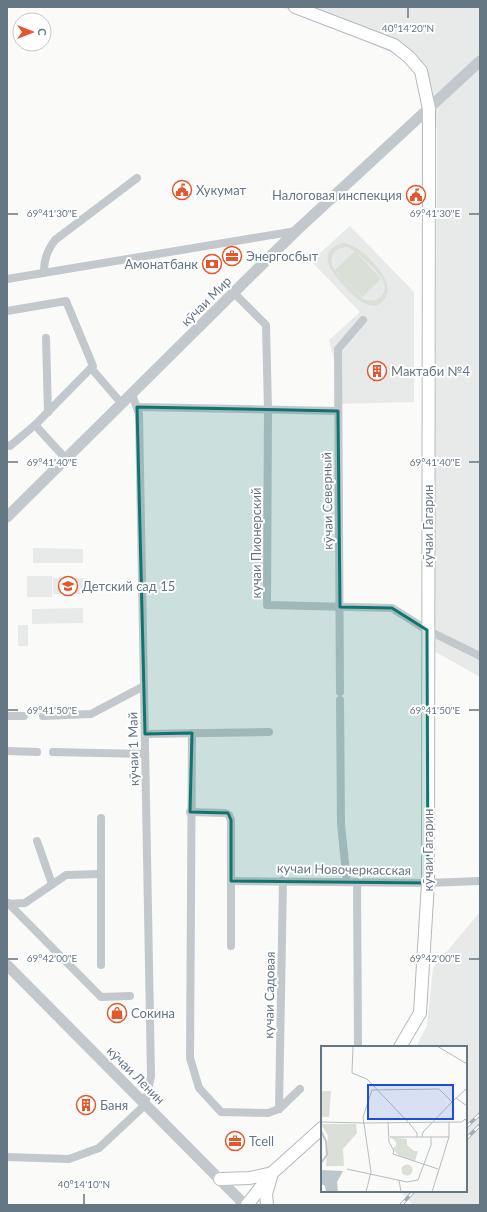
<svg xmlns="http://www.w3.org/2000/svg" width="487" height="1212" viewBox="0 0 487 1212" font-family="Lato,sans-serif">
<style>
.built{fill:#e8e9e9}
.green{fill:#dadfd7;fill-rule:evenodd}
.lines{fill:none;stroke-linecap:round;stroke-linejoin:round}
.secondary-casing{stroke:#b3babf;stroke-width:14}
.minor{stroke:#c3c8cc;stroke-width:8}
.tertiary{stroke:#c3c8cc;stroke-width:11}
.secondary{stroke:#fff;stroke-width:12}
.rail-casing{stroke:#a2aab0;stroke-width:3.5}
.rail{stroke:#fff;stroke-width:2;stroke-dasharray:6;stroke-linecap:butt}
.marked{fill:#0f766e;fill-opacity:0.2;stroke:#0f766e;stroke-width:3;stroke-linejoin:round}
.ticks{fill:none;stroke:#657683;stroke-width:1.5}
.labels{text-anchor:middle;stroke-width:4;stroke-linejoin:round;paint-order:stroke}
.poi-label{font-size:13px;fill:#657683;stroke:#fff;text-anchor:start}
.street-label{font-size:13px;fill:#657683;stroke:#fff}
.inset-river{fill:none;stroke:#bbc7cb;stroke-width:2}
.inset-road{fill:none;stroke:#b5bdc2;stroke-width:1}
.view{fill:#1d4ed8;fill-opacity:0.15;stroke:#1d4ed8;stroke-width:2}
.inset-edge{fill:none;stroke:#657683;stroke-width:2}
.ticks-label{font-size:10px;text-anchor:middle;fill:#657683;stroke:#fff;stroke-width:4;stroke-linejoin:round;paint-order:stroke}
</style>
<rect width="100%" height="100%" fill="#fafaf8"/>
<!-- built -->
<g class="built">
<path d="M280 7H480V677L434 651 437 130 427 78 399 56 314 19Z"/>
<path d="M350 226 414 292V402L335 404 334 359 329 340 360 312 311 261Z"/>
<path d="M33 548 83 549V563H33Z"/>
<rect x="27" y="576" width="25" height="21"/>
<rect x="53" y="578" width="30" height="16"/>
<path d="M83 608V623L32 624V609Z"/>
<rect x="18" y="625" width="10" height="21"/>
<path d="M480 912V1205H413L400 1191H466V1047H416L427 1026 433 968Z"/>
</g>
<!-- green -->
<g class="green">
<path d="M343 243C359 243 389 275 388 291 379 319 358 301 346 288 334 275 313 252 343 243ZM347 247C355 249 382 274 384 283 388 297 374 304 363 299L333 268C328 257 335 247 347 247Z"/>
<path d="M355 251 381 279 362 297 335 270Z"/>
</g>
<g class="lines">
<defs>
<g id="secondary">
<path d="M295 7 394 45 409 57 421 71 429 109 428 883 420 1013 400 1047"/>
<path d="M220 1179 250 1178 272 1173 266 1194 267 1205"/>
<path d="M247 1205 272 1173 322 1128"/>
</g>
</defs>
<!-- secondary casing -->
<use href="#secondary" class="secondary-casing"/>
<!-- minor -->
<g class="minor">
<path d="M44 273C44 259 47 251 55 240L137 178"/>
<path d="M7 279 296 231"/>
<path d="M234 293 266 325 268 410 267 605 392 608 427 630 480 656"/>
<path d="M7 311 66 301 93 366 35 425 10 446 7 445"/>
<path d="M46 338 48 412"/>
<path d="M91 368 122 404"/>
<path d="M137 407 338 411"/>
<path d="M35 425 66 459"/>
<path d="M340 692 338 349 363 320"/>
<path d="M340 700 341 824 347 882"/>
<path d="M7 716H24"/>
<path d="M43 716 91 714 144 686"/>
<path d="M192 733 190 1058 199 1088 221 1112 268 1113 279 1109 300 1089"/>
<path d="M145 734 269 732"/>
<path d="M7 751 37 752"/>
<path d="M53 752 145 754"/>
<path d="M190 812 225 813 229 815 231 820V946"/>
<path d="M101 818V965"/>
<path d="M37 841 52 884"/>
<path d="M231 881 428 883 480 881"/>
<path d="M357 882 358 1047"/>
<path d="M8 903 101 997 130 996"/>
<path d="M7 904 25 903 66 875 100 874"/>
<path d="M279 1109 283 880"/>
<path d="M7 1157 69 1159 99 1148 145 1105 151 1076 139 414 132 394"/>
</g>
<!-- tertiary -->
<g class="tertiary">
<path d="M7 517 296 231 480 61"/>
<path d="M7 965 245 1205"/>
</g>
<!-- secondary -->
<use href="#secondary" class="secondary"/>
<defs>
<g id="rail">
<path d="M466 1127 480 1114"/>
<path d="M466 1139 480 1125"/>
<path d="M401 1205 414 1191"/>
</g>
</defs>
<!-- rail casing -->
<use href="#rail" class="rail-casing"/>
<!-- rail -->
<use href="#rail" class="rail"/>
</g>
<!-- marked area -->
<path class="marked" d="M137 407 338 411 340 607 392 608 427 630 428 883 231 881V820L228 813 190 812 192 733 145 734Z"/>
<!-- ticks -->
<path class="ticks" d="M408 8V18M8 214H18M469 214H479M8 462H18M469 462H479M8 710H18M469 710H479M8 959H18M469 959H479M84 1194V1204"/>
<!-- icons -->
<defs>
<symbol id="civic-ring" viewBox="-11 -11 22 22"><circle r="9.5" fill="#fff" stroke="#e4572e" stroke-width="1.5"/><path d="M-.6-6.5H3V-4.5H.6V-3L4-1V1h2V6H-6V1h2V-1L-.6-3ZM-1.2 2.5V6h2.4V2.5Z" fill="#e4572e"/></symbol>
<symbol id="office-ring" viewBox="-11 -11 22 22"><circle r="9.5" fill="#fff" stroke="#e4572e" stroke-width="1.5"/><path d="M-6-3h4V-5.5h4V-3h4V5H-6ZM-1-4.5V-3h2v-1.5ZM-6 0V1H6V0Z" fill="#e4572e"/></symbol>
<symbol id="bank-ring" viewBox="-11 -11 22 22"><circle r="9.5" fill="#fff" stroke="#e4572e" stroke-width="1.5"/><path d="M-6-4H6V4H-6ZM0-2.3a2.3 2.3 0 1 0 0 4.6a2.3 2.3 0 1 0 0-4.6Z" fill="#e4572e"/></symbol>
<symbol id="building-ring" viewBox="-11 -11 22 22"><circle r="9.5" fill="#fff" stroke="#e4572e" stroke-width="1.5"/><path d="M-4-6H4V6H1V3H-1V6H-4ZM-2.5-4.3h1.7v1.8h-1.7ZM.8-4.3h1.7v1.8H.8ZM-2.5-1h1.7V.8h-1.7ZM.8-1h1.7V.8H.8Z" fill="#e4572e"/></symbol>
<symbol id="school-ring" viewBox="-11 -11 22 22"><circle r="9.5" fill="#fff" stroke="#e4572e" stroke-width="1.5"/><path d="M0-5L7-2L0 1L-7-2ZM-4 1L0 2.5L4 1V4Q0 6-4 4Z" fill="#e4572e"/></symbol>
<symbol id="shop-ring" viewBox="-11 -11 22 22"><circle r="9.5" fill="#fff" stroke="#e4572e" stroke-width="1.5"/><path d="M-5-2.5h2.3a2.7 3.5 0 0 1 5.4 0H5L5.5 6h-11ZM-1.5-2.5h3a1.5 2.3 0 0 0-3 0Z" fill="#e4572e"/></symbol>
</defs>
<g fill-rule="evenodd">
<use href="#civic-ring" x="171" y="179" width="22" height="22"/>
<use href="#civic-ring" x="405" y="184" width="22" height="22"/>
<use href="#office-ring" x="221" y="245" width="22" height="22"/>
<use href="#bank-ring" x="201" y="253" width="22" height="22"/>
<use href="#building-ring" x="366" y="360" width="22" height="22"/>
<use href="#school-ring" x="57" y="575" width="22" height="22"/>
<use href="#shop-ring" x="106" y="1002" width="22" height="22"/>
<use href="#building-ring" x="75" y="1094" width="22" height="22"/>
<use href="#office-ring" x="224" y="1130" width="22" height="22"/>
</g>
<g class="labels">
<!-- poi labels -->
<g class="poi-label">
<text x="196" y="195">Хукумат</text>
<text x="402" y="200" text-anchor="end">Налоговая инспекция</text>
<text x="246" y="261">Энергосбыт</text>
<text x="198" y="269" text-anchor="end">Амонатбанк</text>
<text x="391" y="376">Мактаби №4</text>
<text x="82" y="591">Детский сад 15</text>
<text x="131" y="1018">Сокина</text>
<text x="100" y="1110">Баня</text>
<text x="249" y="1146">Tcell</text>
</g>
<!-- street labels -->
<g class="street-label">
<text transform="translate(206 301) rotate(-45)" y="5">кӯчаи Мир</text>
<text transform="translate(327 501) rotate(-91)" y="5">кӯчаи Северный</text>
<text transform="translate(428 526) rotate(-90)" y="5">кӯчаи Гагарин</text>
<text transform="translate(256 543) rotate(-90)" y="5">кучаи Пионерский</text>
<text transform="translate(133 749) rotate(-91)" y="5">кӯчаи 1 Май</text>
<text transform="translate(428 850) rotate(-90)" y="5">кӯчаи Гагарин</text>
<text transform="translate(344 869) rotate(1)" y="5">кучаи Новочеркасская</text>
<text transform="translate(269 995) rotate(-89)" y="5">кучаи Садовая</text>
<text transform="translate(136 1075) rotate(45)" y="5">кӯчаи Ленин</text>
</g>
</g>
<!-- overview -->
<g transform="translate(321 1046)">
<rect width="146" height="146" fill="#fafaf8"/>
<path d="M0 45H10L8 71H0ZM0 78H35L36 87 22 103 23 120H5L7 90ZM70 91 86 93V99L93 105H97L94 115 77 109 72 102 75 100V96ZM80.5 124a5.5 5.5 0 1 1 11 0a5.5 5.5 0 1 1-11 0Z" fill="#dadfd7"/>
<path d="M0 124 22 125 16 136 17 146H5L4 140 0 138Z" fill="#bbc7cb"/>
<path class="inset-river" d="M0 85 5 95 6 109 0 117"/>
<path class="inset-road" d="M32 0 31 27 46 33 88 77 96 87V91M116 0 146 18M135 52 146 60M0 76 43 77M67 76 68 96 73 105M43 77 141 76 144 73 146 76M69 91H128M101 91 102 86 131 56M73 104 72 108 117 123M26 123 86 136 97 134 110 99V91M78 134 80 146M45 146 50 126 42 71 51 44 118 43 131 56 146 42M111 146 128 91V76"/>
<path class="view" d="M47 39H132V73H47Z"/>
<rect width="146" height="146" class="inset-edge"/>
</g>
<g class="ticks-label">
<text x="408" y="32">40°14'20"N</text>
<text x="435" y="217">69°41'30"E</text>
<text x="52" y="217">69°41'30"E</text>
<text x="52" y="466">69°41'40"E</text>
<text x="435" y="466">69°41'40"E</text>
<text x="52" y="714">69°41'50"E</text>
<text x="435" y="714">69°41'50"E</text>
<text x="52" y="962">69°42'00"E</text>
<text x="435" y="962">69°42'00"E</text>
<text x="84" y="1188">40°14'10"N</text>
</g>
<!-- border -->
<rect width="487" height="1212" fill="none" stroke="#657683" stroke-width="16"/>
<!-- north arrow -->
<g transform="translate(32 32) rotate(90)"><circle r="19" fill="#ffffff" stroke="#c1c8cd"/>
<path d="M0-3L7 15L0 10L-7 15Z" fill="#e4572e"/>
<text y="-6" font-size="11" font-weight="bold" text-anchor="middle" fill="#657683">С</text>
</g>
</svg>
